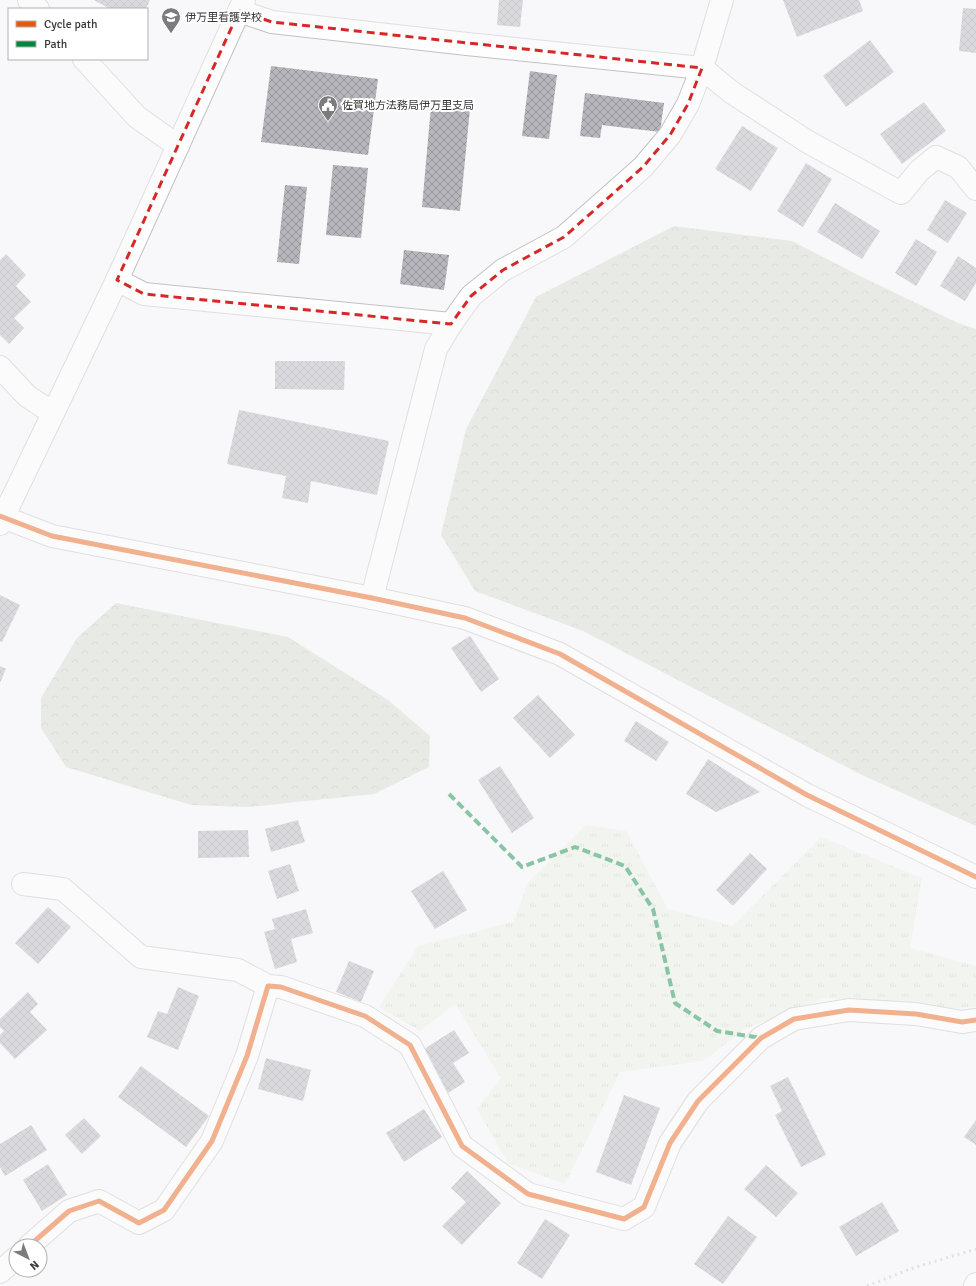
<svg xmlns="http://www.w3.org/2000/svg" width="976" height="1286" viewBox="0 0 976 1286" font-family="Signika,'Noto Sans JP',sans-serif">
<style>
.grass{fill:url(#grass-tufts)}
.forest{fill:url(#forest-crowns)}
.building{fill:url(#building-cross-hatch)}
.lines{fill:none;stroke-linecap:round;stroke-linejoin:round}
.minor-casing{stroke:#c2c2c4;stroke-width:24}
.highway-casing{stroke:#c2c2c4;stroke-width:24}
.minor{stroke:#fefefe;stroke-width:22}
.highway{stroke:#fefefe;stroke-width:22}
.rail{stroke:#c7c7c8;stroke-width:3;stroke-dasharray:2 4;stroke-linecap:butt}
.quiet{stroke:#00873e;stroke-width:4;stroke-dasharray:8 4;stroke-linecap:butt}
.cycleway-casing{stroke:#fff;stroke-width:8}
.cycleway{stroke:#e8590c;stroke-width:5}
.marked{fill:none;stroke:#d62828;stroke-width:3;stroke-dasharray:8 5;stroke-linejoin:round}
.labels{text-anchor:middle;stroke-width:4;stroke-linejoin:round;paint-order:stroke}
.poi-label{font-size:11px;fill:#373739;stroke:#fff;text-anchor:start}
</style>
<defs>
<pattern id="grass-tufts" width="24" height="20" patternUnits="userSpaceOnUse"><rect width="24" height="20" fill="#eaefe4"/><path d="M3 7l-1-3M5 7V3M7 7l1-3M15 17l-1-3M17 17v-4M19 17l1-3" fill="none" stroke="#c9cec4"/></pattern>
<pattern id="forest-crowns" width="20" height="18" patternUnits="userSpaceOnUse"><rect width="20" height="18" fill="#d5dacc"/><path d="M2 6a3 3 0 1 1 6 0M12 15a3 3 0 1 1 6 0" fill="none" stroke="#b7bcb0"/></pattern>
<pattern id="building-cross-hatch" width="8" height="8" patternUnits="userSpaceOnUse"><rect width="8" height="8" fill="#b6b6bc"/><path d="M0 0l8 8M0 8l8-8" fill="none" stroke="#95959a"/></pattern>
</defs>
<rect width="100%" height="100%" fill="#f8f8fa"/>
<!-- grass -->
<path class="grass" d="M586 825 626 831 668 909 732 926 821 837 922 878 910 948 976 966V1007L942 1009 825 998 745 1029 703 1061 620 1072 565 1184 508 1163 477 1109 501 1078 455 1004 420 1031 379 1007 418 946 513 922 529 881Z"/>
<!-- forest -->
<g class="forest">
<path d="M674 226 792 241 862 277 958 323 976 329V826L864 776 583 631 475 591 441 535 466 429 536 297Z"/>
<path d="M116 603 288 637 388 700 430 736 429 767 374 794 248 807 191 805 66 767 41 728V698L77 638Z"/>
</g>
<!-- building -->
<g class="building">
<path d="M94 0H150L146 9H110Z"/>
<path d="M499 0H523L520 27 497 25Z"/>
<path d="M783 0H859L863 11 797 37Z"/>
<path d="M963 8 976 9V53L959 51Z"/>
<path d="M870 40 894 72 846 107 823 76Z"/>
<path d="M271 66 378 79 368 155 261 142Z"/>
<path d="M530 71 557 75 549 139 522 136Z"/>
<path d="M585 93 664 103 660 132 602 125 600 138 580 136Z"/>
<path d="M924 102 946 131 902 164 880 134Z"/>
<path d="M431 106 470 109 460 211 422 207Z"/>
<path d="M742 126 778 148 751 191 715 169Z"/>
<path d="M806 163 832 179 803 227 777 211Z"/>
<path d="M333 165 368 168 361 238 326 235Z"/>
<path d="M285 185 307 187 299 264 277 262Z"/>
<path d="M945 200 967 213 948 243 927 230Z"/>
<path d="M835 203 880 231 862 259 817 232Z"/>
<path d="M916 239 937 252 916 286 895 273Z"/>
<path d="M404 250 449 255 444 290 400 284Z"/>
<path d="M6 254 26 275 16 286 31 302 14 318 24 328 9 344 0 335V260Z"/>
<path d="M958 256 976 268V283L965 301 940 286Z"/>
<path d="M275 361H345L344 390 275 389Z"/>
<path d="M239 410 389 441 377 495 311 481 308 503 282 498 286 476 227 464Z"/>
<path d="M0 595 20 605 2 642 0 641Z"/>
<path d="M470 636 499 679 481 692 451 648Z"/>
<path d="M0 666 6 669 0 683Z"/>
<path d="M538 695 575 735 550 758 513 718Z"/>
<path d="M636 721 669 742 656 761 624 741Z"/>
<path d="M708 759 760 792 716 812 686 794Z"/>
<path d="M500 766 534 818 512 833 478 780Z"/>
<path d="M298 820 305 842 271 852 265 829Z"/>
<path d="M248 830 249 857 198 858V831Z"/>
<path d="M750 853 767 869 733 906 716 890Z"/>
<path d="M290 864 299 891 277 899 268 871Z"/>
<path d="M443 871 467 910 435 929 411 891Z"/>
<path d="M48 907 71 927 38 964 15 943Z"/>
<path d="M306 909 313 933 291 939 297 962 275 969 264 932 275 929 272 919Z"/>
<path d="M349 961 374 971 361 1002 336 992Z"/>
<path d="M178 987 199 996 178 1050 147 1037 158 1011 167 1014Z"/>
<path d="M28 992 38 1004 30 1012 47 1030 15 1059 0 1043V1035L4 1031 0 1027V1019Z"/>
<path d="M454 1030 469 1053 453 1063 465 1082 448 1093 421 1051Z"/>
<path d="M266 1058 311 1070 303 1101 258 1089Z"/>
<path d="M141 1066 209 1116 186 1147 118 1097Z"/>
<path d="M788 1077 826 1155 801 1167 775 1115 782 1111 770 1086Z"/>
<path d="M624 1095 660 1108 631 1185 596 1172Z"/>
<path d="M424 1109 442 1137 404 1162 386 1133Z"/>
<path d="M84 1118 101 1136 82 1154 65 1135Z"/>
<path d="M976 1120V1145L964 1137Z"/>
<path d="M31 1125 47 1150 5 1176 0 1167V1144Z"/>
<path d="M48 1164 67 1195 42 1211 23 1180Z"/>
<path d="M766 1165 798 1193 776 1217 744 1189Z"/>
<path d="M467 1171 501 1203 462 1245 442 1226 466 1202 451 1188Z"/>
<path d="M882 1202 899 1231 856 1256 839 1227Z"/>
<path d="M728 1216 757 1237 723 1284 694 1264Z"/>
<path d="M545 1219 570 1235 542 1279 517 1263Z"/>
</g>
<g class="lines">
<defs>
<g id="minor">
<path d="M29 0 38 9"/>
<path d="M239 11 272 22 467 44 702 68 731 92 808 142 901 193 919 171 936 157 958 167 976 189"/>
<path d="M84 59 137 117 178 146"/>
<path d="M117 280 144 294 451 324"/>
<path d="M0 367 27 396 53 413"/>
<path d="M0 516 52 536 372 598 465 618 560 654 807 795 976 877"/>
<path d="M0 524 117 280 244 0"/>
<path d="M372 598 436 349 451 324 471 296 503 270 564 237 643 167 670 135 688 104 702 68 722 0"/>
<path d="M23 884 63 889 141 957 238 970 268 986"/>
<path d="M29 1246 69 1211 99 1201 139 1223 164 1210 212 1141 247 1056 268 986 281 987 365 1016 410 1045 462 1146 528 1194 624 1219 644 1207 670 1143 698 1101 761 1038 794 1019 849 1010 916 1014 962 1022 976 1020"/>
<path d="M0 1272 16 1258"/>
</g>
<path id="highway" d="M975 1286 976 1284"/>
</defs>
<!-- minor casing -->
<use href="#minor" class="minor-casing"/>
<!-- highway casing -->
<use href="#highway" class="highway-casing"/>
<!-- minor -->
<use href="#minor" class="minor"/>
<!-- highway -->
<use href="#highway" class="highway"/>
<!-- rail -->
<path class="rail" d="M867 1286 913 1268 976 1249"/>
<!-- quiet -->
<path class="quiet" d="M449 794 522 867 575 847 625 866 653 909 675 1003 717 1031 761 1038"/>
<defs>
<g id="cycleway">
<path d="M0 516 52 536 372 598 465 618 560 654 807 795 976 877"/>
<path d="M29 1246 69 1211 99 1201 139 1223 164 1210 212 1141 247 1056 268 986 281 987 365 1016 410 1045 462 1146 528 1194 624 1219 644 1207 670 1143 698 1101 761 1038 794 1019 849 1010 916 1014 962 1022 976 1020"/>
</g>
</defs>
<!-- cycleway casing -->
<use href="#cycleway" class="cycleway-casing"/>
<!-- cycleway -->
<use href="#cycleway" class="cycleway"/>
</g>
<!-- marked area -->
<path d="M0 0H976V1286H0ZM239 11 272 22 702 68 688 104 670 135 643 167 564 237 503 270 471 296 451 324 144 294 117 280Z" fill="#f8f8fa" fill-opacity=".55" fill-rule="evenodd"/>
<path class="marked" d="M239 11 272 22 702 68 688 104 670 135 643 167 564 237 503 270 471 296 451 324 144 294 117 280Z"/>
<!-- icons -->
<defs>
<symbol id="school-pin" viewBox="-11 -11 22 30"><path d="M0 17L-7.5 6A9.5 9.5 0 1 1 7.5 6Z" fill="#7b7b7d" stroke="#fff"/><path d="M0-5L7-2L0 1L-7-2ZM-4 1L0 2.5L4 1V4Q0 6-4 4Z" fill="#fff"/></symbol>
<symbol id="civic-pin" viewBox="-11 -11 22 30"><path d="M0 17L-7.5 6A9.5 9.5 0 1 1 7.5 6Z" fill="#7b7b7d" stroke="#fff"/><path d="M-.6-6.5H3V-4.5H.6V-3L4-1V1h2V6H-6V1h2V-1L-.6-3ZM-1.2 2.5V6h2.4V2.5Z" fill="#fff"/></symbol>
</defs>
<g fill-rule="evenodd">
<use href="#school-pin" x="160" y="6" width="22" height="30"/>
<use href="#civic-pin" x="317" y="94" width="22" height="30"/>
</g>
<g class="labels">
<!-- poi labels -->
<g class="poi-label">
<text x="185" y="21">伊万里看護学校</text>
<text x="342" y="109">佐賀地方法務局伊万里支局</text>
</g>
</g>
<!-- legend -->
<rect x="8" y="8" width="140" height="52" fill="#ffffff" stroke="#afafb0"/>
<rect x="16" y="21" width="20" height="6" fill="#e8590c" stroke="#afafb0"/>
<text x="44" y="28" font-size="12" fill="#373739">Cycle path</text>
<rect x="16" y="41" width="20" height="6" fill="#00873e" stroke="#afafb0"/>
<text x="44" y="48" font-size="12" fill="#373739">Path</text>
<!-- north arrow -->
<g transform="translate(28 1258) rotate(138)"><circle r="19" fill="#ffffff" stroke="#afafb0"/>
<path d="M0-3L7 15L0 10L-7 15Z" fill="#7b7b7d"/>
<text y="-6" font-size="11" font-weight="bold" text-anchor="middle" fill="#373739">N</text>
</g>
</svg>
